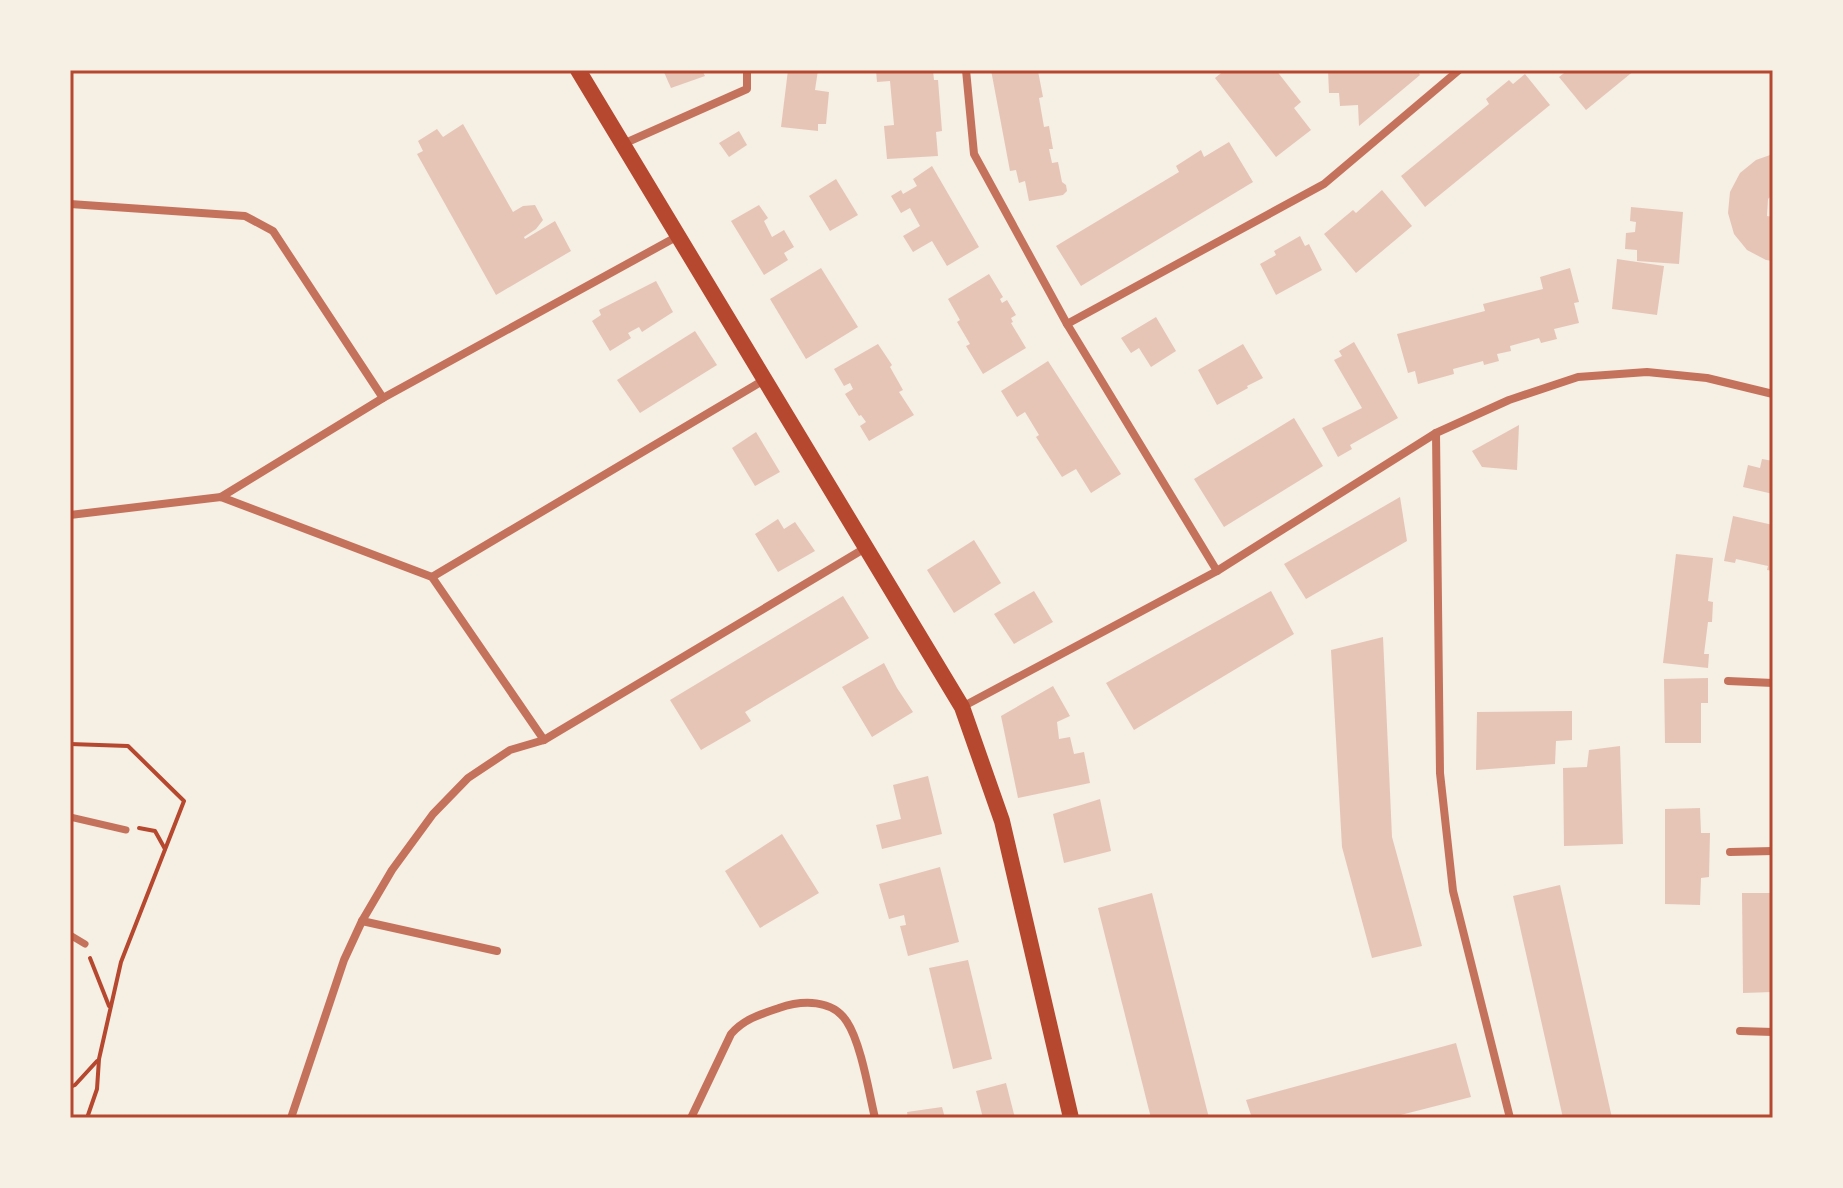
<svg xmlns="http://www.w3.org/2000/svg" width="1843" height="1188" viewBox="0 0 1843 1188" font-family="'Sofia Sans Condensed',sans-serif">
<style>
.building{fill:#e6c5b7}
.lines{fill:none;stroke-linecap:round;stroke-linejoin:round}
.path{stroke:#b5482f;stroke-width:4}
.pedestrian{stroke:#c5725c;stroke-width:7}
.minor{stroke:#c5725c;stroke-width:8}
.secondary{stroke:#b5482f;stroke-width:16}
.neatline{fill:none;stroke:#b5482f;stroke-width:3}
</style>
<rect width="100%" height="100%" fill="#f6efe4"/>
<!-- building -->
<g class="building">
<path d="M663 70H702L705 76 671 88Z"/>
<path d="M788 70H818L815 90 829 92 826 124H818V131L781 127Z"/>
<path d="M876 70H933L934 80H938L942 131 936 132 938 156 887 159 884 126 894 125 890 81 877 82Z"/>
<path d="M991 70 1038 71 1043 97 1039 98 1044 127 1049 126 1053 149H1049L1052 163 1058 162 1062 182 1066 185 1067 191 1063 195 1029 201 1025 181 1019 183 1016 170 1010 171Z"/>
<path d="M1225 70H1276L1301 102 1294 108 1311 130 1276 157 1215 78Z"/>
<path d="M1328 70H1417L1420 75 1359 126 1358 105 1340 106 1339 93H1329Z"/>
<path d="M1568 70H1635L1586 110 1559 77Z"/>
<path d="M1525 74 1550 105 1425 207 1401 176 1489 104 1486 99 1509 80 1513 84Z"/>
<path d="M463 124 513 212 523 206 535 205 543 220 536 229 524 237 525 239 555 221 571 251 496 295 417 154 423 151 418 141 437 129 443 137Z"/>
<path d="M739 131 747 145 729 157 719 143Z"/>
<path d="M1229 142 1253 182 1081 286 1056 246 1179 172 1176 166 1201 150 1204 157Z"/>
<path d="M1773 154V194L1768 199 1767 216 1773 217V261L1766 260 1747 250 1734 234 1728 213 1730 192 1740 173 1756 160Z"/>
<path d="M932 166 979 247 947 266 932 241 913 252 903 236 920 226 910 208 901 213 891 196 901 190 903 194 917 186 913 179Z"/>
<path d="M836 179 858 215 830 231 809 196Z"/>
<path d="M1382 190 1412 226 1356 273 1324 234 1353 210 1356 213Z"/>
<path d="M759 205 768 218 764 221 772 237 784 230 794 247 784 253 788 260 764 275 731 221Z"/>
<path d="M1631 207 1683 212 1679 264 1637 261V250L1625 249 1626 233 1635 232 1636 222 1630 221Z"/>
<path d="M1300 236 1305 246 1309 244 1322 270 1276 295 1260 264 1276 255 1274 251Z"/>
<path d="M1617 259 1664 266 1657 315 1612 309Z"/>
<path d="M821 268 858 327 806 359 770 299Z"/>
<path d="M1570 268 1579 302 1574 303 1579 323 1554 329 1557 339 1541 343 1539 338 1510 346 1511 351 1497 354 1499 361 1484 365 1483 361 1453 369 1454 374 1418 384 1415 371 1408 373 1397 334 1485 311 1483 304 1543 289 1540 277Z"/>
<path d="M989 274 1003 297 1000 299 1002 303 1007 300 1016 315 1011 318 1013 322 1011 323 1026 348 983 374 966 346 970 344 957 322 960 320 948 299Z"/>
<path d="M656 281 673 312 642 332 639 327 628 333 631 338 610 351 592 321 601 315 599 310Z"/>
<path d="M1156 317 1176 351 1151 367 1139 348 1131 353 1121 338Z"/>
<path d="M695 331 717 365 640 413 617 380Z"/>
<path d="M1354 342 1398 418 1350 445 1352 449 1338 457 1322 428 1362 408 1334 360 1342 356 1339 351Z"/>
<path d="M878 344 892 365 890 367 903 390 899 392 914 415 869 441 860 426 866 422 861 415 859 416 845 394 853 389 850 383 844 386 834 369Z"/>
<path d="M1243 344 1263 378 1247 386 1248 388 1217 405 1198 370Z"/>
<path d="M1048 361 1121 474 1091 493 1076 469 1062 477 1036 437 1039 435 1025 412 1017 417 1001 391Z"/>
<path d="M1294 418 1323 466 1224 527 1194 479Z"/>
<path d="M1519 425 1517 470 1482 467 1472 451Z"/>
<path d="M756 432 780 472 755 486 732 448Z"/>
<path d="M1762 459 1773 461V494L1743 487 1748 465 1760 468Z"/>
<path d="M1400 497 1407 541 1306 599 1284 564Z"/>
<path d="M1733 516 1773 525V571L1767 570 1768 566 1736 559 1735 563 1724 561Z"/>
<path d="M778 519 784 529 795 522 815 551 778 572 755 534Z"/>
<path d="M974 540 1001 583 954 613 927 570Z"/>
<path d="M1676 554 1713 558 1708 601 1713 602 1712 622H1708L1704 654H1709L1708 668 1663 663Z"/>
<path d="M1034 591 1053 622 1014 644 994 614Z"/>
<path d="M1271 591 1294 634 1134 730 1106 683Z"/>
<path d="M843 596 869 638 745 712 751 721 701 750 670 700Z"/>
<path d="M1383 637 1392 837 1422 946 1372 958 1342 847 1331 650Z"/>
<path d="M884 663 897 688 913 712 872 737 842 687Z"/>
<path d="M1708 678V703H1701V743H1665L1664 679Z"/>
<path d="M1053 686 1070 716 1057 722 1059 739 1070 737 1074 754 1084 752 1090 783 1018 798 1001 716Z"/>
<path d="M1572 711V740L1556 741 1555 764 1476 770 1477 712Z"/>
<path d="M1620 746 1623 844 1564 846 1563 768 1587 767 1589 750Z"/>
<path d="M928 776 942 834 882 849 876 825 901 819 893 785Z"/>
<path d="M1100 799 1111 851 1064 863 1053 814Z"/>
<path d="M1700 808 1701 833H1710L1709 877 1701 878 1700 905 1665 904V809Z"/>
<path d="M782 834 819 893 760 928 725 871Z"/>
<path d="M940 867 959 942 908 956 900 926 906 925 904 915 889 919 879 884Z"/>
<path d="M1560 885 1612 1118H1563L1513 896Z"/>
<path d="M1152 893 1209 1118H1151L1098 908Z"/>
<path d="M1742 893H1773V992L1743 993Z"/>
<path d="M968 960 992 1059 953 1069 929 968Z"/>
<path d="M1456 1043 1471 1097 1389 1118H1252L1246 1100Z"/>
<path d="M1006 1083 1015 1118H983L976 1091Z"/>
<path d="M942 1107 945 1118H908L907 1112Z"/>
</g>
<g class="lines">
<!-- path -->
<g class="path">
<path d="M70 744 128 746 184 801 121 962 99 1059 97 1089 87 1118"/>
<path d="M139 828 155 831 165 849"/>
<path d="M90 958 109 1006"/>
<path d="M70 1087 75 1085 97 1061"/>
</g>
<!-- pedestrian -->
<g class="pedestrian">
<path d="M70 817 126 830"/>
<path d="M70 935 85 944"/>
</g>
<!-- minor -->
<g class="minor">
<path d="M966 70 974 154 1067 324 1217 571"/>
<path d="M623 144 747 89V70"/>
<path d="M70 204 245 216 273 231 383 398"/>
<path d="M1067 324 1324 184 1459 70"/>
<path d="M1436 433 1440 773 1453 891 1510 1118"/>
<path d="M221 497 383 398 678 236"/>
<path d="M70 515 221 497 432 577 544 740"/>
<path d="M432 577 764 380"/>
<path d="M1728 681 1773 683"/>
<path d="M962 707 1217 571 1436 433 1509 400 1578 377 1647 372 1707 378 1773 394"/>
<path d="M1730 852 1773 851"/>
<path d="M362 921 497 951"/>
<path d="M1740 1031 1773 1032"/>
<path d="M291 1118 344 960 362 921 392 870 433 814 468 778 510 750 544 740 867 547"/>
<path d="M691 1118 731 1034C744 1019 761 1014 779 1008 802 1000 833 999 847 1022 861 1043 869 1093 875 1118"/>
</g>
<!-- secondary -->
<path class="secondary" d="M578 70 962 707 1002 821 1071 1118"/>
</g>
<!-- border -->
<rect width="1843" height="1188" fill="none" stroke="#f6efe4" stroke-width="144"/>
<rect x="72" y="72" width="1699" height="1044" class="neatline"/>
</svg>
